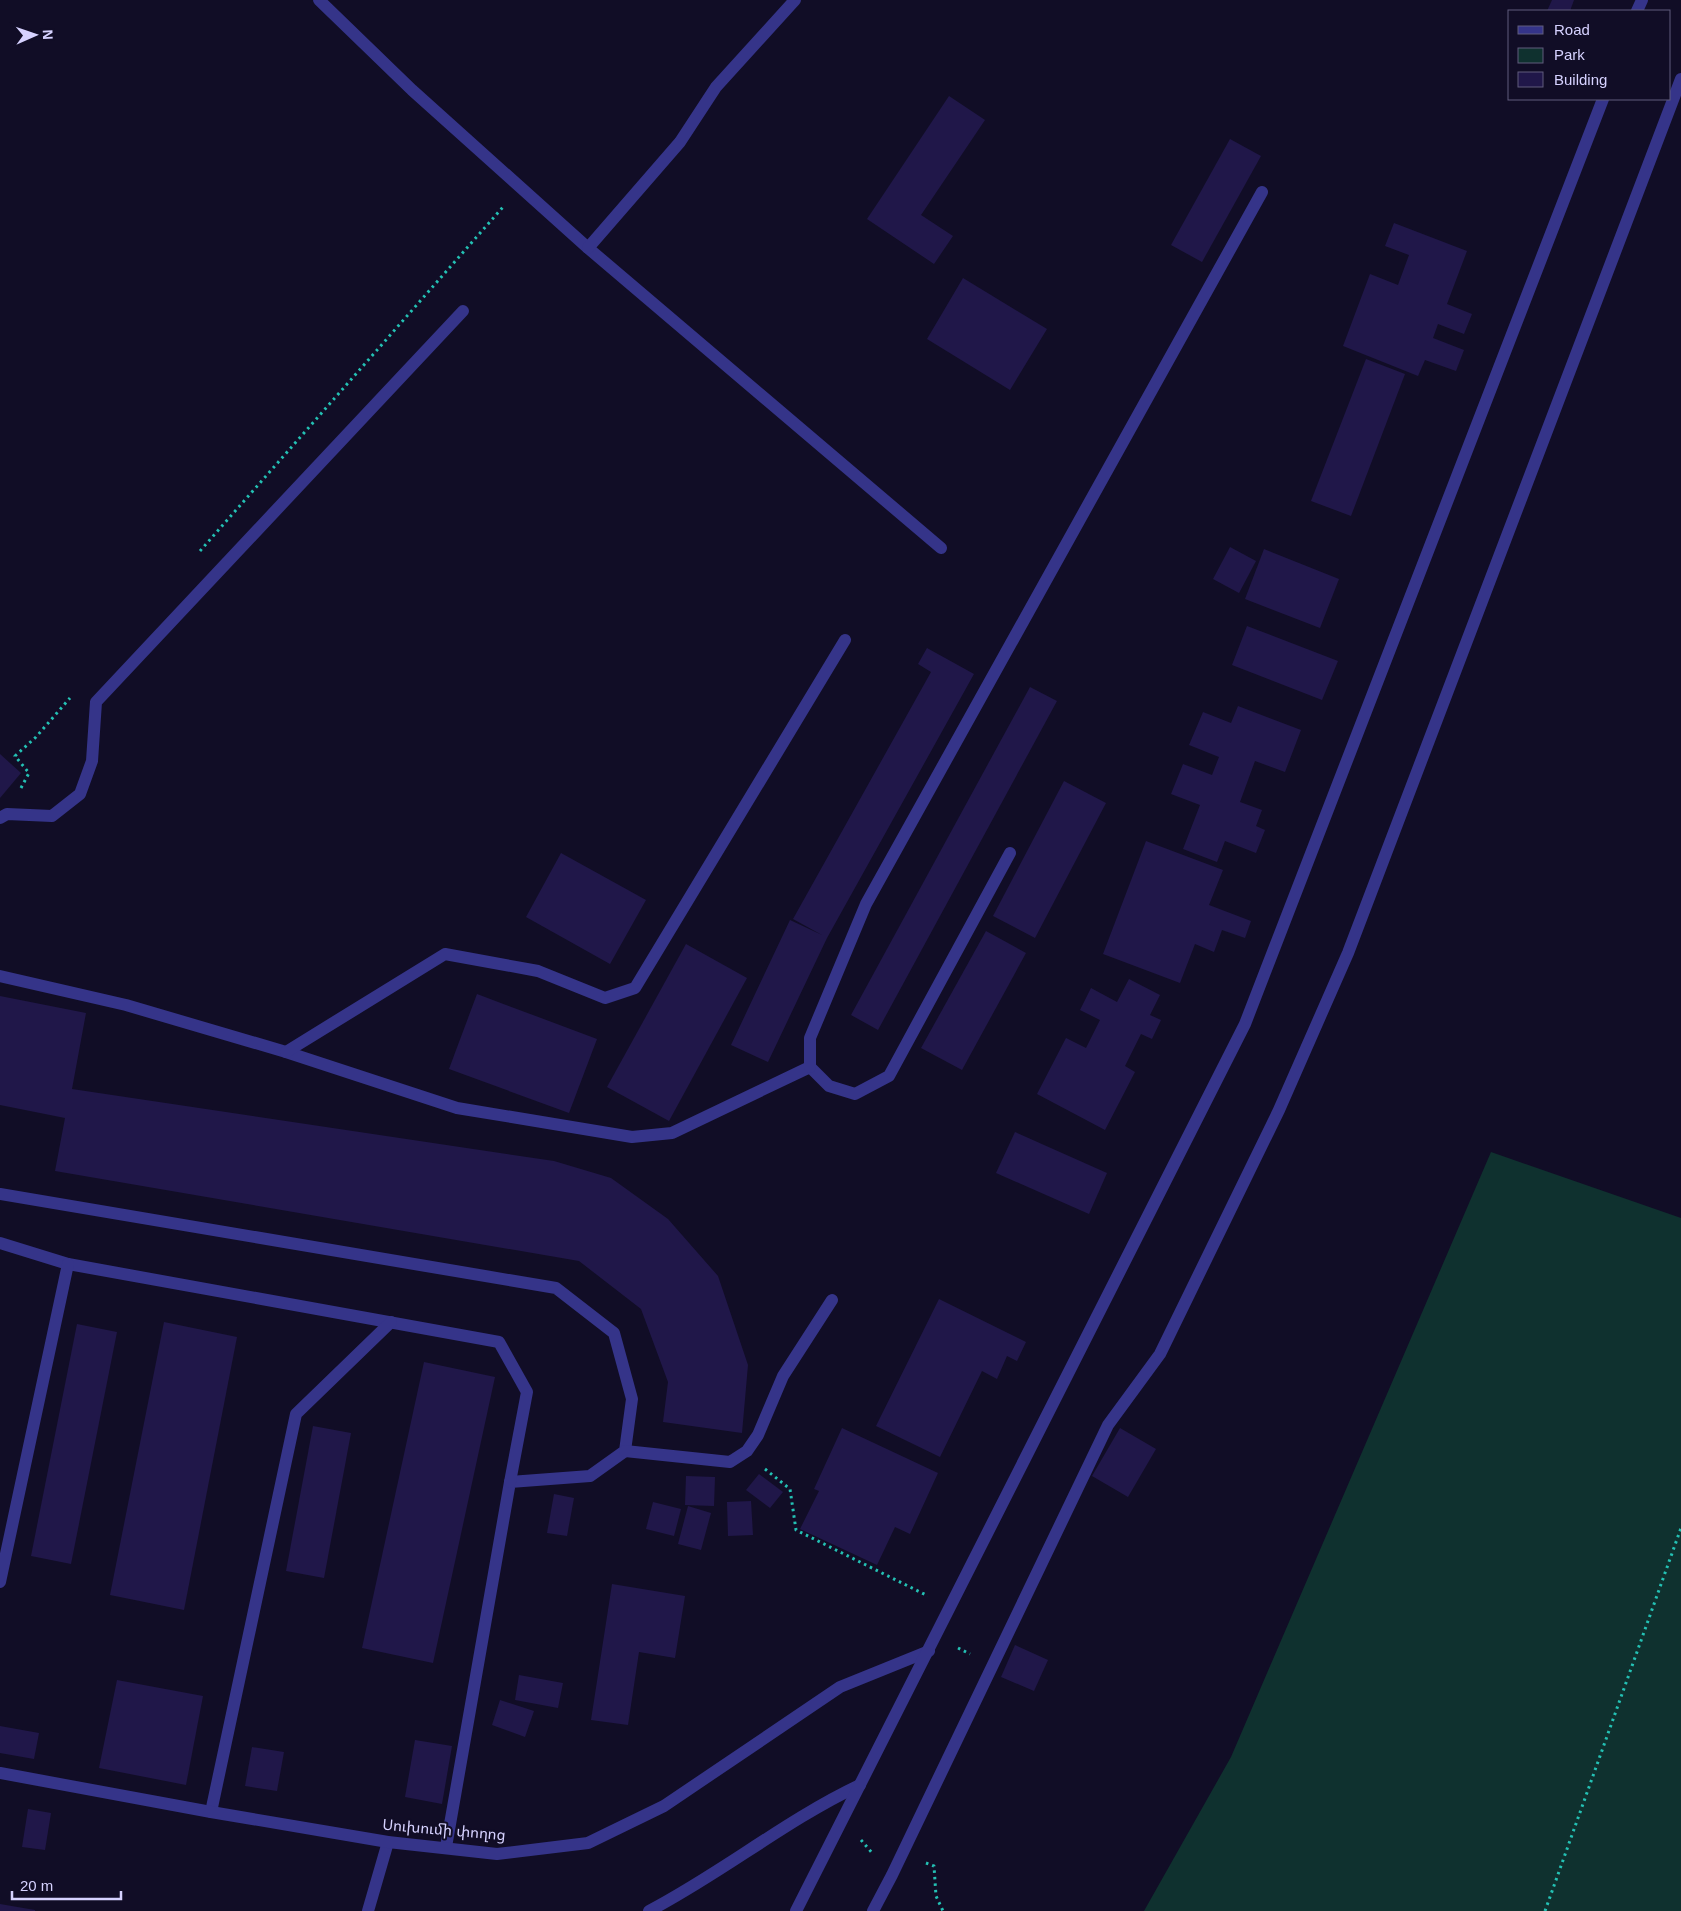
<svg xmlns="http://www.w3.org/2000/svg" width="1681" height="1911" viewBox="0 0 1681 1911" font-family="Helvetica,'Noto Sans Armenian',sans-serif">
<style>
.green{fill:#0f312f}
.building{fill:#201749}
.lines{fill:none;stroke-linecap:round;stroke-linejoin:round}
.path{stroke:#24c1b4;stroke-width:3;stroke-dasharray:2.5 4;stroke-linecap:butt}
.lane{stroke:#353489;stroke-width:12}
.street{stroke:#353489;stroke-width:12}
.labels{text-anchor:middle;stroke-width:4;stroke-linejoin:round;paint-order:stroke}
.street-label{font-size:15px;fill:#d6d2ff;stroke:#110d26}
</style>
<rect width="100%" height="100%" fill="#110d26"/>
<!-- green -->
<path class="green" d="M1491 1152 1681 1218V1911H1144L1231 1757Z"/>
<!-- building -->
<g class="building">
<path d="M1552 0H1574L1570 11H1547Z"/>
<path d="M949 96 985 120 921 215 953 236 934 264 867 219Z"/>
<path d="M1230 139 1261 156 1202 262 1171 245Z"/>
<path d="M1394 223 1467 251 1447 304 1472 314 1464 334 1438 324 1433 338 1464 350 1456 371 1425 360 1418 376 1343 346 1370 274 1398 285 1409 255 1385 246Z"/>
<path d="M963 278 1047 329 1010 390 927 339Z"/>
<path d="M1366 359 1405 374 1351 516 1311 501Z"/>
<path d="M1230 547 1256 561 1239 593 1213 579Z"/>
<path d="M1264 549 1339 579 1320 628 1245 599Z"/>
<path d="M1247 626 1338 661 1322 700 1232 665Z"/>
<path d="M927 648 974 674 827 938 768 1062 731 1045 790 920 822 935 793 919 931 672 918 664Z"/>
<path d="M1030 687 1057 701 878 1030 851 1015Z"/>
<path d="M1238 706 1301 730 1285 772 1255 761 1240 802 1262 810 1256 826 1265 830 1256 853 1225 841 1217 862 1183 849 1200 805 1171 794 1183 764 1212 775 1219 757 1189 745 1203 712 1231 723Z"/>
<path d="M0 754 21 773 0 798Z"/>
<path d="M1064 781 1106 803 1035 938 993 916Z"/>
<path d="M1146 841 1223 870 1209 905 1251 921 1245 938 1222 930 1214 952 1195 944 1180 983 1103 954Z"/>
<path d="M561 853 646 900 610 964 526 917Z"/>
<path d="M986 931 1026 953 962 1070 921 1048Z"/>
<path d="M686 944 747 978 669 1121 607 1087Z"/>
<path d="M1129 979 1160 995 1150 1015 1161 1020 1152 1039 1141 1034 1125 1066 1135 1072 1105 1130 1037 1094 1066 1038 1086 1048 1100 1020 1080 1010 1091 988 1117 1002Z"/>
<path d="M477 994 597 1039 569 1113 449 1069Z"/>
<path d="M0 996 86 1013 72 1089 554 1161 611 1178 668 1219 718 1276 748 1365 742 1433 663 1422 668 1382 641 1309 579 1261 55 1171 65 1118 0 1105Z"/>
<path d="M1015 1132 1107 1173 1089 1214 996 1173Z"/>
<path d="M939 1299 1026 1342 1017 1361 1007 1356 997 1379 982 1371 940 1457 876 1426Z"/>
<path d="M164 1322 237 1337 184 1610 110 1595Z"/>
<path d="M77 1324 117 1332 71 1564 31 1556Z"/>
<path d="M424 1362 495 1377 433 1663 362 1648Z"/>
<path d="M313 1426 351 1433 324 1578 286 1571Z"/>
<path d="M842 1428 938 1473 910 1534 895 1527 877 1565 800 1529 819 1491 814 1489Z"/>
<path d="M1120 1428 1156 1449 1128 1497 1092 1476Z"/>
<path d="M759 1474 783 1492 770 1508 746 1490Z"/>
<path d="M686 1476 715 1477 714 1506 685 1505Z"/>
<path d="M554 1494 574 1498 567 1536 547 1533Z"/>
<path d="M751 1501 753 1535 728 1536 727 1502Z"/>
<path d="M653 1502 681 1509 674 1536 646 1529Z"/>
<path d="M688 1506 711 1513 701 1550 678 1544Z"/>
<path d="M612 1584 685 1596 675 1658 639 1652 628 1725 591 1720Z"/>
<path d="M1015 1645 1048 1660 1034 1691 1001 1677Z"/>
<path d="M519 1675 563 1683 558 1708 515 1700Z"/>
<path d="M117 1680 203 1696 186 1785 99 1768Z"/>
<path d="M500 1700 534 1711 525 1737 492 1725Z"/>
<path d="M0 1726 39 1733 34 1759 0 1753Z"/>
<path d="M415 1740 452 1746 442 1804 405 1797Z"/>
<path d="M252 1747 284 1752 277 1791 245 1786Z"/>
<path d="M28 1809 51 1813 45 1850 22 1847Z"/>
<path d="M0 1904 35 1910V1911H0Z"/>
</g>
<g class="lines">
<!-- path -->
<g class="path">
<path d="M200 551 503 207"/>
<path d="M21 788 29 773 15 756 36 737 70 698"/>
<path d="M765 1469 790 1489 796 1530 928 1596"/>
<path d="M958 1648 970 1654"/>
<path d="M861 1840 873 1854"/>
<path d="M926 1863 934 1866 936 1896 943 1911"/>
<path d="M1545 1911 1681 1528"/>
</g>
<!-- lane -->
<g class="lane">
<path d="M319 0 412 90 588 248 941 548"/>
<path d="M588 248 680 142 716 87 795 0"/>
<path d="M0 818 7 814 52 816 80 794 92 761 96 702 463 311"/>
<path d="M0 976 126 1005 286 1052 457 1108 632 1137 672 1133 810 1067 829 1086 855 1094 889 1076 1010 853"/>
<path d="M286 1052 445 954 538 971 605 998 635 988 845 640"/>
<path d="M810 1067V1038L866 904 1262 192"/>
<path d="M0 1194 556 1288 614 1333 632 1399 625 1451 590 1476 510 1482 446 1847"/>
<path d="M0 1243 68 1264 499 1342 527 1392 510 1482"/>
<path d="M625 1451 730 1462 747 1451 758 1435 783 1376 832 1300"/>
<path d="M0 1582 68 1264"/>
<path d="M211 1812 296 1414 391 1322"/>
<path d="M368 1911 388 1842"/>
<path d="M649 1911C722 1873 786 1820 860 1785"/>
<path d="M873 1911 892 1875 1108 1425 1160 1354 1279 1110 1348 953 1681 79"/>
</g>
<!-- street -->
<g class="street">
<path d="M1637 11 1642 0"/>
<path d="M0 1773 211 1812 388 1842 497 1854 588 1843 664 1806 840 1687 929 1651"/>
<path d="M796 1911 1245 1024 1603 99"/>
</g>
</g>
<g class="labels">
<!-- street labels -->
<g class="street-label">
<text transform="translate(444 1830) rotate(5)" y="5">Սուխումի փողոց</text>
</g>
</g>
<!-- legend -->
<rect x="1508" y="10" width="162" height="90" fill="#110d26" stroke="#605c7d"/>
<rect x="1518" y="26" width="25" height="8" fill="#353489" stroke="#605c7d"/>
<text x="1554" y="35" font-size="15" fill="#d6d2ff">Road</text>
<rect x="1518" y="48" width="25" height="15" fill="#0f312f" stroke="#605c7d"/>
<text x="1554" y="60" font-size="15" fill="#d6d2ff">Park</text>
<rect x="1518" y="72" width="25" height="15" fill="#201749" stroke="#605c7d"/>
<text x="1554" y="85" font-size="15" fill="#d6d2ff">Building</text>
<!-- north arrow -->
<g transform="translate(35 35) rotate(88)" stroke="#110d26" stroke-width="4" paint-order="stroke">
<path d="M0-4L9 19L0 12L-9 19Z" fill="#d6d2ff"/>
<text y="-8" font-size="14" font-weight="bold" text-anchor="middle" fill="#d6d2ff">N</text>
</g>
<!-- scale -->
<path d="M12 1891v8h109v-8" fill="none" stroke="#d6d2ff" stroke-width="2.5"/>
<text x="20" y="1891" font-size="15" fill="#d6d2ff" stroke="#110d26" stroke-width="4" paint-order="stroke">20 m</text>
</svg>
